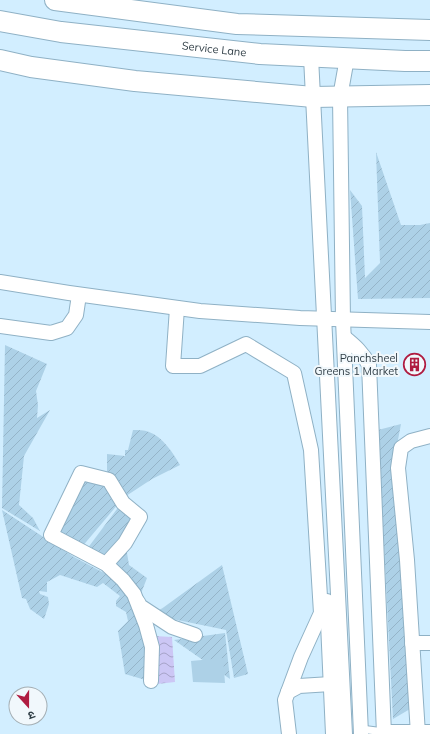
<svg xmlns="http://www.w3.org/2000/svg" width="430" height="734" viewBox="0 0 430 734" font-family="Mulish,'Noto Sans Devanagari',sans-serif">
<style>
.garden{fill:url(#garden-furrows)}
.pitch{fill:#add1e7}
.water{fill:url(#water-waves)}
.lines{fill:none;stroke-linecap:round;stroke-linejoin:round}
.lane-casing{stroke:#8fb1c5;stroke-width:9}
.street-casing{stroke:#8fb1c5;stroke-width:16}
.secondary-casing{stroke:#8fb1c5;stroke-width:22}
.lane{stroke:#fff;stroke-width:7}
.street{stroke:#fff;stroke-width:14}
.secondary{stroke:#fff;stroke-width:20}
.labels{text-anchor:middle;stroke-width:4;stroke-linejoin:round;paint-order:stroke}
.street-label{font-size:11px;fill:#303e46;stroke:#f1f8fc}
.poi-label{font-size:11px;fill:#303e46;stroke:#f1f8fc;text-anchor:end}
</style>
<defs>
<pattern id="garden-furrows" width="10" height="10" patternUnits="userSpaceOnUse"><rect width="10" height="10" fill="#add1e7"/><path d="M-1 1l2-2M0 10L10 0M9 11l2-2" fill="none" stroke="#95b4c8"/></pattern>
<pattern id="water-waves" width="16" height="10" patternUnits="userSpaceOnUse"><rect width="16" height="10" fill="#ccc7f5"/><path d="M0 5q4-4 8 0t8 0" fill="none" stroke="#a6a3c8"/></pattern>
</defs>
<rect width="100%" height="100%" fill="#d2eeff"/>
<!-- garden -->
<g class="garden">
<path d="M376 152 401 225H420L430 223V298L358 299 350 190 362 206 365 278 380 263Z"/>
<path d="M5 345 47 364 36 391 38 405 37 418 50 410 24 456 19 505 33 518 40 531 2 508Z"/>
<path d="M401 424 394 461 410 709 393 719 378 430Z"/>
<path d="M133 430C138 430 144 430 149 432 163 437 173 453 180 465L152 479 123 498 107 473V454L125 456V450H128Z"/>
<path d="M83 474 109 484 119 503 81 548 53 535Z"/>
<path d="M120 505 137 518 102 559 87 549Z"/>
<path d="M2 510 74 557 121 582 143 628 149 681 125 674 118 631 128 621 126 612 116 606V601L120 596 103 583 97 587 60 575 47 582V592L39 591 40 594 48 597 49 604 44 619 30 609 26 599 22 598Z"/>
<path d="M126 547 129 565 147 578 140 596 110 563Z"/>
<path d="M222 565 248 674 234 678 226 630 153 615Z"/>
<path d="M225 633 230 679 174 640Z"/>
</g>
<!-- pitch -->
<path class="pitch" d="M223 658 225 683 193 682 191 661Z"/>
<!-- water -->
<path class="water" d="M154 636 172 637 175 682 157 684Z"/>
<g class="lines">
<defs>
<path id="lane" d="M361 729 384 732"/>
<g id="street">
<path d="M311 57 345 734"/>
<path d="M347 58 340 97 343 320 361 734"/>
<path d="M0 282 69 293 200 311 300 318 430 322"/>
<path d="M177 308 173 366H200L246 344 294 373 311 450 321 613 301 657 288 692"/>
<path d="M0 326 51 333 67 328 76 315 79 295"/>
<path d="M344 337C355 346 363 353 369 365L384 734"/>
<path d="M106 564 125 543 140 517 123 503 109 480 81 473 51 535 106 564 123 580 134 594 146 625 152 647 151 681"/>
<path d="M327 601 333 734"/>
<path d="M138 602 140 606 172 627 195 635"/>
<path d="M412 643H430"/>
<path d="M384 732H430"/>
<path d="M289 734 285 700 288 692 299 686 331 684"/>
<path d="M418 734 407 560 398 468 401 448 411 441 430 436"/>
</g>
<g id="secondary">
<path d="M55 0 237 24 430 30"/>
<path id="s1" d="M0 21 61 32 260 54 405 61H430"/>
<path d="M0 60 31 67 135 81 313 97 430 95"/>
</g>
</defs>
<!-- lane casing -->
<use href="#lane" class="lane-casing"/>
<!-- street casing -->
<use href="#street" class="street-casing"/>
<!-- secondary casing -->
<use href="#secondary" class="secondary-casing"/>
<!-- lane -->
<use href="#lane" class="lane"/>
<!-- street -->
<use href="#street" class="street"/>
<!-- secondary -->
<use href="#secondary" class="secondary"/>
</g>
<!-- icons -->
<defs>
<symbol id="building-ring" viewBox="-11 -11 22 22"><circle r="9.5" fill="#f1f8fc" stroke="#af1c41" stroke-width="1.5"/><path d="M-4-6H4V6H1V3H-1V6H-4ZM-2.5-4.3h1.7v1.8h-1.7ZM.8-4.3h1.7v1.8H.8ZM-2.5-1h1.7V.8h-1.7ZM.8-1h1.7V.8H.8Z" fill="#af1c41"/></symbol>
</defs>
<g fill-rule="evenodd">
<use href="#building-ring" x="402" y="352" width="25" height="25"/>
</g>
<g class="labels">
<!-- street labels -->
<g class="street-label">
<text dy="4" stroke="none"><textPath href="#s1" startOffset="216">Service Lane</textPath></text>
</g>
<!-- poi labels -->
<g class="poi-label">
<text x="398" y="362">Panchsheel<tspan x="398" dy="13">Greens 1 Market</tspan></text>
</g>
</g>
<!-- north arrow -->
<g transform="translate(28 706) rotate(159)"><circle r="19" fill="#f1f8fc" stroke="#a4aeb3"/>
<path d="M0-3L7 15L0 10L-7 15Z" fill="#af1c41"/>
<text y="-6" font-size="11" font-weight="bold" text-anchor="middle" fill="#303e46">उ</text>
</g>
</svg>
